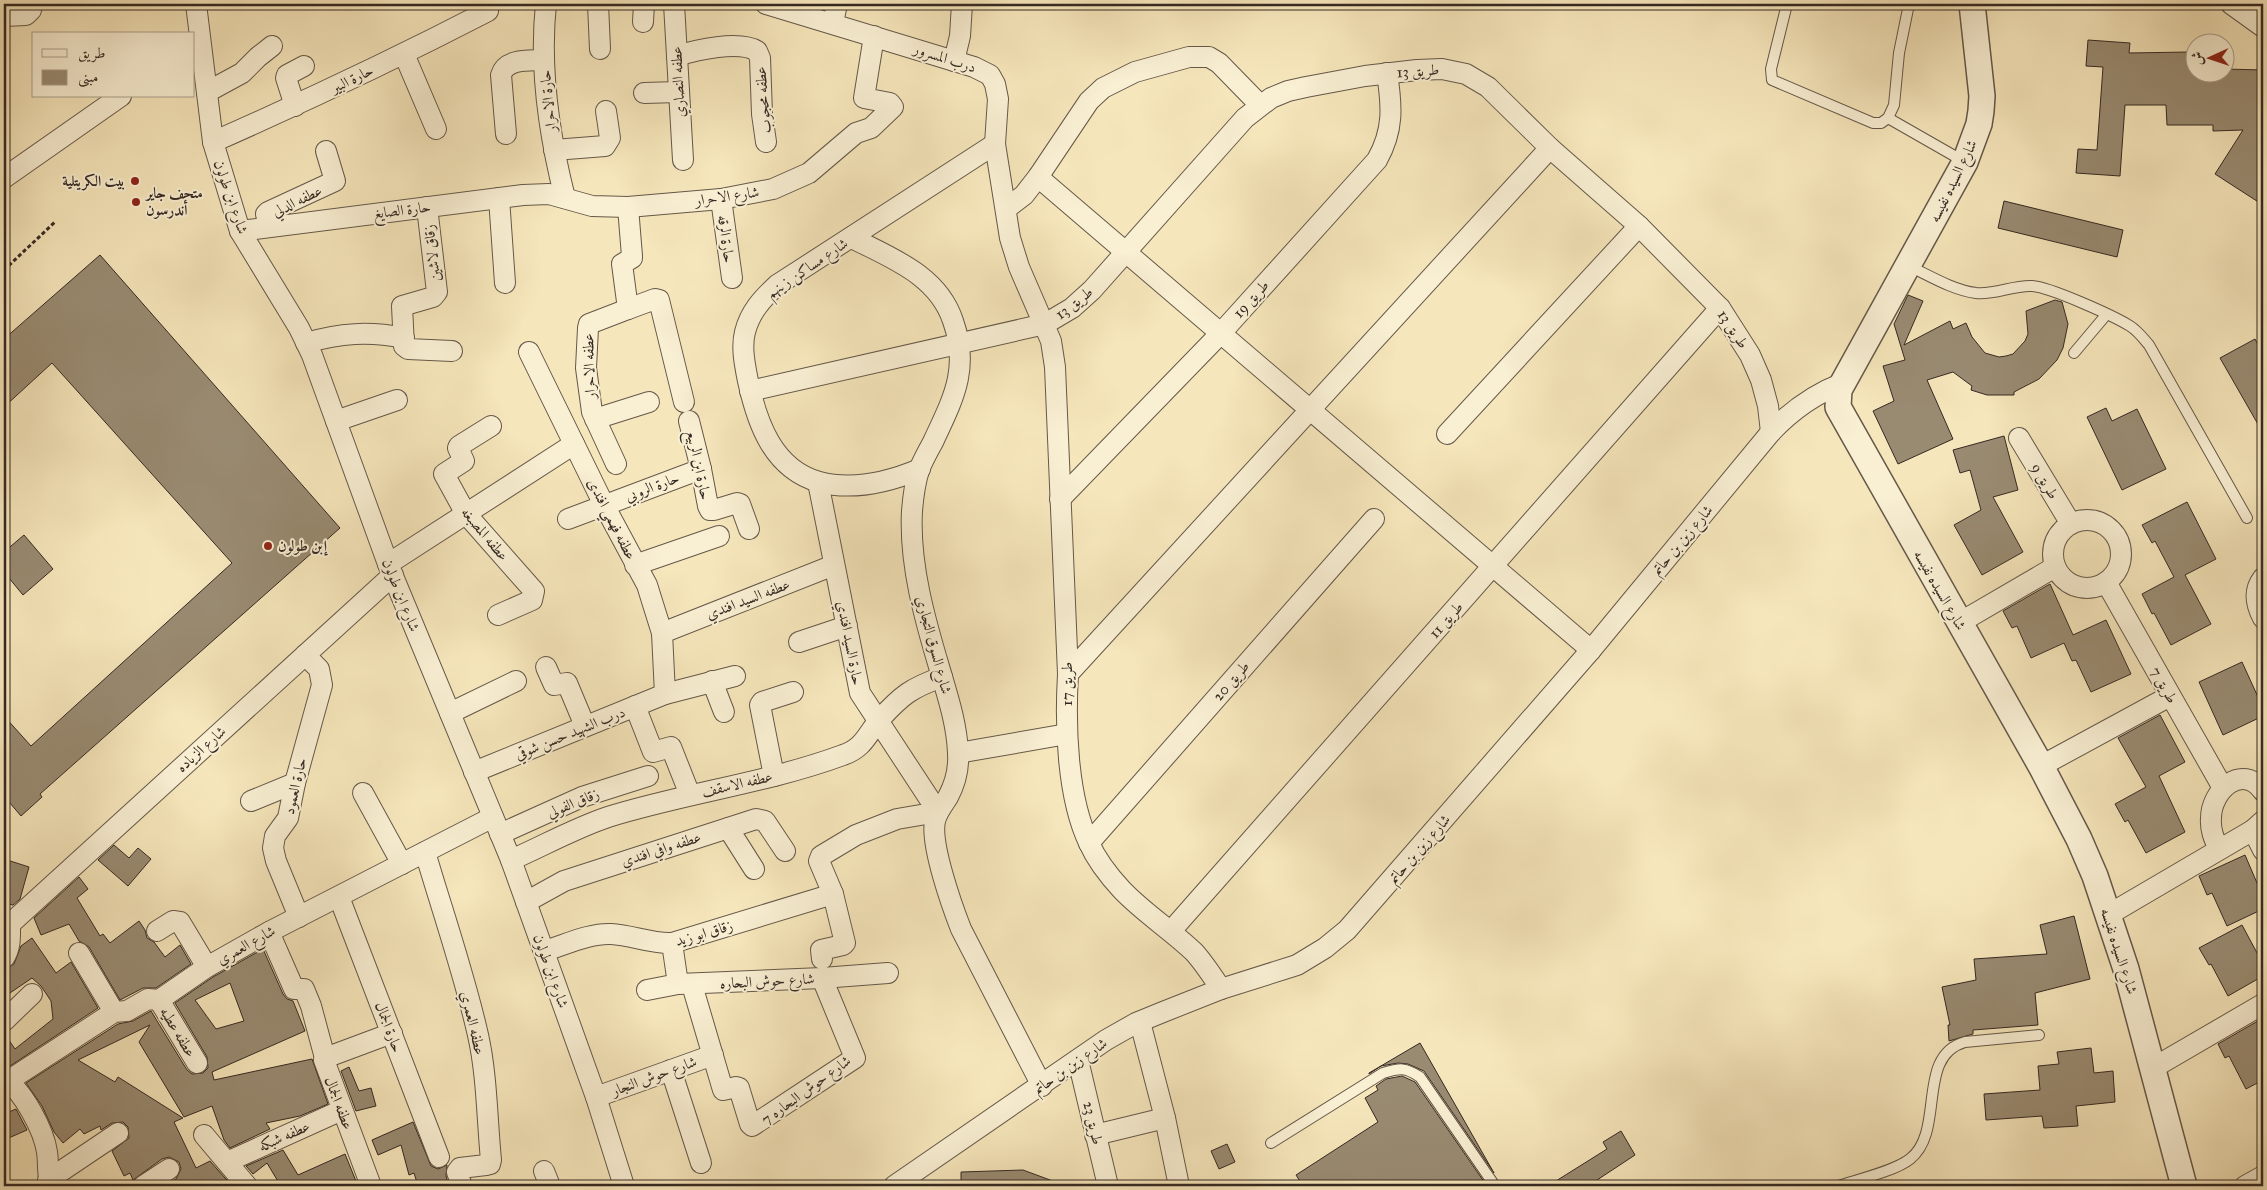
<svg xmlns="http://www.w3.org/2000/svg" width="2267" height="1190" viewBox="0 0 2267 1190" font-family="'IM FELL Great Primer',Amiri,serif">
<style>
.building{fill:#998b72;stroke:#352923;fill-rule:evenodd}
.lines{fill:none;stroke-linecap:round;stroke-linejoin:round}
.service-casing{stroke:#655849;stroke-width:12}
.minor-casing{stroke:#655849;stroke-width:22}
.tertiary-casing{stroke:#655849;stroke-width:28}
.path{stroke:#352923;stroke-width:3;stroke-dasharray:4 2.5;stroke-linecap:butt}
.service{stroke:#f9efd3;stroke-width:10}
.minor{stroke:#f9efd3;stroke-width:20}
.tertiary{stroke:#f9efd3;stroke-width:25}
.poi-dot{fill:#8f2418;stroke:#f9efd3;stroke-width:2}
.labels{text-anchor:middle;stroke-width:4;stroke-linejoin:round;paint-order:stroke}
.street-label{font-size:15px;fill:#352923;stroke:#f9efd3}
.poi-label{font-size:15px;font-weight:bold;fill:#352923;stroke:#f9efd3;text-anchor:start}
</style>
<rect width="100%" height="100%" fill="#f6e6bb"/>
<filter id="stains"><feTurbulence type="fractalNoise" baseFrequency=".004" numOctaves="4"/><feColorMatrix values="0 0 0 0 .2 0 0 0 0 .09 0 0 0 0 .02 0 0 0 .5 -.17"/></filter>
<radialGradient id="worn" r=".72"><stop offset=".6" stop-color="#630" stop-opacity="0"/><stop offset="1" stop-color="#630" stop-opacity=".3"/></radialGradient>
<!-- building -->
<g class="building">
<path d="M2088 40 2130 43 2129 53 2189 52 2190 69H2194V72H2224V69L2263 70V205L2215 174 2243 130 2213 131V125H2167L2166 105H2125L2120 176 2076 173 2078 149 2097 150 2103 67 2086 66Z"/>
<path d="M2004 201 2123 230 2117 257 1998 228Z"/>
<path d="M100 255 340 528 40 794 42 797 21 816 4 796V716L31 746 232 563 52 363 4 407V339Z"/>
<path d="M1908 295 1923 301 1904 345 1950 321 1953 329 1966 323 1972 337 1985 353 1999 357 2006 356 2013 354 2025 341 2028 334 2026 311 2055 300 2062 302 2068 324 2063 348 2057 360 2039 379 2014 392V395H1987L1971 390 1972 386 1953 372 1927 380 1953 439 1898 464 1873 411 1894 401 1883 366 1905 360 1894 324Z"/>
<path d="M2255 339 2263 354V433L2220 358Z"/>
<path d="M2106 408 2112 421 2137 409 2166 469 2122 490 2087 417Z"/>
<path d="M2004 436 2018 490 1993 497 2023 552 1982 575 1954 525 1981 510 1970 470 1960 473 1953 450Z"/>
<path d="M2187 502 2216 559 2185 575 2211 624 2171 645 2154 613 2152 614 2142 594 2174 577 2155 541 2152 543 2142 525Z"/>
<path d="M24 535 53 569 23 595 4 572V552Z"/>
<path d="M2050 584 2073 635 2106 620 2131 674 2091 692 2076 660 2072 661 2064 643 2031 658 2017 626 2012 628 2003 611Z"/>
<path d="M2242 662 2263 708V716L2223 735 2199 682Z"/>
<path d="M2160 715 2185 762 2159 776 2185 832 2146 853 2128 820 2125 822 2115 804 2146 787 2118 738Z"/>
<path d="M114 845 129 858 138 848 151 859 128 886 98 860Z"/>
<path d="M2245 855 2263 897V909L2227 926 2212 893 2207 895 2199 876Z"/>
<path d="M4 859 29 867 20 899 13 905 4 903Z"/>
<path d="M79 877 88 889 77 898 100 936 103 934 110 943 139 921 145 930 147 938 154 942 165 957 180 945 191 964 156 988H143L120 1000 89 947 79 941 69 924 41 935 34 918Z"/>
<path d="M2074 916 2090 979 2035 993 2038 1025 1973 1030V1034L1949 1041 1948 1025H1950L1942 987 1976 980 1974 959 2047 954 2040 925Z"/>
<path d="M2242 925 2263 964V976L2228 996 2211 964 2209 965 2199 948Z"/>
<path d="M32 938 56 973 71 962 98 1008 7 1068 4 1067V1033L15 1049 53 1019 51 1001 41 986 32 978 4 997V970L14 964 21 946Z"/>
<path d="M263 949 283 994 287 999 293 1001 305 1031 212 1072 214 1080 312 1059 328 1104 300 1116 266 1123 270 1129 230 1148 224 1140 212 1106 184 1117 139 1042 150 1025 78 1060 115 1082 118 1077 183 1118 174 1122 196 1168 210 1161 232 1186H164L176 1179 181 1169 179 1162 169 1157 162 1159 133 1180 130 1173 124 1176 112 1151 129 1138 128 1127 123 1122 112 1123 101 1130 100 1126 84 1134 80 1129 63 1143 54 1132 42 1106 26 1083 118 1024 133 1021 151 1011 187 1070 192 1074 203 1073 208 1068 207 1057 175 1003 213 977ZM230 983 244 1021 216 1029 195 1000Z"/>
<path d="M2263 1018V1080L2246 1089 2229 1056 2225 1058 2218 1044Z"/>
<path d="M1420 1043 1494 1173 1424 1071 1408 1064 1398 1063 1381 1066 1369 1074V1073Z"/>
<path d="M2091 1048 2094 1073 2113 1071 2115 1102 2076 1106 2078 1126 2044 1128 2042 1116 1986 1120 1984 1094 2040 1090 2038 1066 2059 1064 2057 1052Z"/>
<path d="M349 1067 359 1091 371 1088 376 1106 356 1111 341 1071Z"/>
<path d="M1402 1076 1415 1082 1487 1186H1303L1296 1175 1378 1122 1365 1098 1378 1090 1376 1086 1386 1079Z"/>
<path d="M16 1109 27 1130 4 1140V1114Z"/>
<path d="M413 1122 431 1166 438 1169 447 1165 446 1176 449 1186H418L414 1173 409 1175 401 1145 378 1155 372 1140Z"/>
<path d="M1621 1131 1635 1155 1588 1186H1548L1607 1149 1603 1142Z"/>
<path d="M1227 1144 1235 1162 1219 1169 1211 1151Z"/>
<path d="M283 1150 298 1175 345 1154 358 1186H272L279 1183 267 1163 253 1174 246 1166Z"/>
<path d="M1023 1170 1061 1184V1186H961V1172Z"/>
</g>
<g class="lines">
<defs>
<g id="service">
<path d="M1787 4 1771 69 1772 80 1873 123H1881L1888 118 1894 105 1899 53 1909 4"/>
<path d="M1888 118 1965 162"/>
<path d="M1909 266C1930 276 1953 290 1976 293 1995 295 2013 285 2032 286 2050 287 2114 316 2130 326 2138 331 2143 338 2149 345L2247 518"/>
<path d="M2074 353 2106 315"/>
<path d="M1271 1143 1383 1073C1400 1068 1405 1067 1420 1077L1495 1186"/>
<path d="M1838 1186C1856 1180 1895 1171 1910 1159 1946 1131 1915 1056 1965 1042L2039 1035"/>
</g>
<g id="minor">
<path d="M196 4 213 142 240 231 299 328 312 355 388 564 511 860 596 1097 624 1186"/>
<path d="M546 4C539 69 549 135 565 198"/>
<path d="M598 4 600 49"/>
<path d="M674 4 683 160"/>
<path d="M766 4 974 67 990 75 995 84 998 99 995 144 1010 238 1019 267 1051 341 1055 367 1068 674C1065 725 1067 797 1089 843 1097 861 1109 876 1122 890 1144 913 1171 930 1194 952 1204 963 1213 977 1221 989"/>
<path d="M2231 4 2263 27"/>
<path d="M4 16 26 15 31 10 32 4"/>
<path d="M643 22 644 4"/>
<path d="M833 23 837 4"/>
<path d="M404 54 436 129"/>
<path d="M677 56C696 50 739 40 757 51L760 58 762 114 766 142"/>
<path d="M954 61 960 36 962 4"/>
<path d="M207 92 242 73 258 57 272 46"/>
<path d="M644 93 679 92"/>
<path d="M295 106 286 78 287 75 304 66"/>
<path d="M506 134 501 75C506 58 529 61 544 60"/>
<path d="M213 142C306 101 397 58 488 11"/>
<path d="M554 150 605 146 610 138 606 111"/>
<path d="M1038 177 1591 650"/>
<path d="M4 178 121 96"/>
<path d="M499 198 505 283"/>
<path d="M721 199 732 278"/>
<path d="M427 207 437 292 433 297 402 306 404 346 408 349 452 351"/>
<path d="M1007 208 1024 195 1038 177 1089 101 1103 88 1135 72 1189 57H1209L1219 63 1260 105"/>
<path d="M269 227 266 214 268 212 335 181 326 151"/>
<path d="M240 231 523 195 549 194 592 206 628 207 721 199 773 189 809 173 856 133 871 128 893 107 890 103 864 98 874 36"/>
<path d="M852 238C891 258 938 275 953 321 970 369 953 399 933 442 928 451 923 460 919 470 915 483 913 498 912 511 909 564 925 620 940 670 948 697 957 725 958 753 959 768 955 784 948 797 943 805 937 812 935 821 930 844 952 906 961 929L1042 1086"/>
<path d="M628 309 655 299 659 300 684 402"/>
<path d="M306 343C340 333 369 331 404 338"/>
<path d="M529 352 604 505 647 585 662 633 665 694"/>
<path d="M750 391 1045 324 1072 308 1092 290 1245 118 1271 98 1288 91 1306 87 1365 76 1417 70 1442 69 1466 74 1488 87 1550 148 1639 226 1720 308 1750 355 1761 380 1768 406 1771 432"/>
<path d="M595 419 649 402"/>
<path d="M336 421 397 400"/>
<path d="M689 421 701 469 708 506 710 510H714L737 503 740 504 749 529"/>
<path d="M491 426 459 446 458 448 464 461 444 474 466 514 534 591 532 600 498 615"/>
<path d="M1447 434 1639 226"/>
<path d="M2019 438 2071 524"/>
<path d="M616 464 592 412 586 368 588 328 589 324 628 309 622 264 632 258V256L628 207"/>
<path d="M920 469C889 482 853 491 819 482 773 469 757 423 748 381 745 366 741 347 745 332 750 312 762 299 777 285L995 144"/>
<path d="M818 482 860 693 938 812 897 819 856 835 821 856 819 861 833 894 845 943 843 945 821 950 822 959"/>
<path d="M1060 499 1221 333 1377 160C1394 130 1392 106 1387 73"/>
<path d="M568 519 701 469"/>
<circle cx="2087" cy="554" r="34"/>
<path d="M388 564 574 444"/>
<path d="M635 565 719 536"/>
<path d="M2263 578C2253 591 2256 605 2263 618"/>
<path d="M2106 582 2223 788"/>
<path d="M1959 623 2055 567"/>
<path d="M662 633 834 565"/>
<path d="M799 642 847 626"/>
<path d="M546 667 554 685 567 683 585 726"/>
<path d="M1068 674 1550 148"/>
<path d="M712 681 724 712"/>
<path d="M635 706 653 752 671 747 690 795"/>
<path d="M450 713 516 681"/>
<path d="M958 753 1067 734"/>
<path d="M2041 766 2170 696"/>
<path d="M474 772 665 694 735 676"/>
<path d="M774 776 760 705 762 702 793 692"/>
<path d="M363 793 402 864"/>
<path d="M251 801 295 783"/>
<path d="M728 828 754 869"/>
<path d="M2253 830 2263 850"/>
<path d="M500 834 582 797 648 776"/>
<path d="M1089 843 1374 519"/>
<path d="M2219 849C2214 839 2210 830 2211 818 2211 791 2242 762 2263 791"/>
<path d="M425 852C443 913 464 973 478 1035 487 1075 487 1119 491 1160L490 1164 486 1165 460 1168 457 1172 462 1186"/>
<path d="M511 860C543 846 575 828 608 817 685 793 767 783 843 755 864 748 867 734 880 719 902 695 911 688 942 677"/>
<path d="M339 897 439 1157"/>
<path d="M526 902 564 881 756 819 765 821 785 851"/>
<path d="M2108 915 2253 830 2263 821"/>
<path d="M299 917 276 861 273 848 275 836 288 818 295 783 322 685 319 669 305 655"/>
<path d="M10 924 393 575"/>
<path d="M157 931 173 921 180 922 207 967"/>
<path d="M1171 931 1720 308"/>
<path d="M269 932 294 989H304L311 1006 325 1058"/>
<path d="M672 943 678 984"/>
<path d="M544 951C565 945 589 933 611 934 632 935 651 944 672 943L833 894"/>
<path d="M79 953 114 1012"/>
<path d="M4 958C11 948 10 936 10 924"/>
<path d="M692 985 723 1090 736 1087 739 1088 750 1124 752 1126 855 1058 822 978"/>
<path d="M647 990 678 984 822 978 888 973"/>
<path d="M159 1000 197 1063"/>
<path d="M4 1021 32 994"/>
<path d="M1140 1022 1165 1118 1179 1186"/>
<path d="M1078 1060 1108 1186"/>
<path d="M2153 1068 2263 1004"/>
<path d="M671 1070 701 1163"/>
<path d="M4 1079C23 1090 44 1131 47 1152 49 1164 46 1176 53 1186"/>
<path d="M8 1081 114 1012 127 1011 148 999 159 1000 207 967 269 932 493 817"/>
<path d="M596 1097 713 1055"/>
<path d="M204 1135 247 1186"/>
<path d="M1095 1135 1165 1118"/>
<path d="M227 1162 342 1110"/>
<path d="M544 1171 550 1186"/>
<path d="M48 1180 118 1133"/>
<path d="M143 1186 169 1169"/>
<path d="M371 1186 324 1060 325 1058 392 1033"/>
<path d="M894 1186 1106 1040 1136 1023 1163 1012 1221 989 1297 965 1325 948 1347 930 1591 650 1771 432C1792 410 1814 394 1843 383"/>
<path d="M2245 1186 2263 1176"/>
</g>
<path id="tertiary" d="M1972 4 1982 96 1981 111 1979 124 1965 162 1839 390 1838 407 2041 766 2079 839 2095 876 2126 969 2184 1186"/>
</defs>
<!-- service casing -->
<use href="#service" class="service-casing"/>
<!-- minor casing -->
<use href="#minor" class="minor-casing"/>
<!-- tertiary casing -->
<use href="#tertiary" class="tertiary-casing"/>
<!-- path -->
<path class="path" d="M4 270 55 222"/>
<!-- service -->
<use href="#service" class="service"/>
<!-- minor -->
<use href="#minor" class="minor"/>
<!-- tertiary -->
<use href="#tertiary" class="tertiary"/>
</g>
<!-- markers -->
<g class="poi-dot">
<circle cx="135" cy="181" r="5"/>
<circle cx="136" cy="202" r="5"/>
<circle cx="268" cy="546" r="5"/>
</g>
<g class="labels">
<!-- street labels -->
<g class="street-label">
<text transform="translate(945 58) rotate(18)" y="5">درب المسرور</text>
<text transform="translate(1418 71) rotate(-4)" y="5">طريق 13</text>
<text transform="translate(352 79) rotate(-26)" y="5">حارة البير</text>
<text transform="translate(678 82) rotate(-93)" y="5">عطفه النصاري</text>
<text transform="translate(763 100) rotate(-95)" y="5">عطفه محجوب</text>
<text transform="translate(548 101) rotate(-96)" y="5">حارة الاحرار</text>
<text transform="translate(1953 181) rotate(-64)" y="5">شارع السيده نفيسه</text>
<text transform="translate(727 196) rotate(-8)" y="5">شارع الاحرار</text>
<text transform="translate(231 197) rotate(71)" y="5">شارع ابن طولون</text>
<text transform="translate(297 201) rotate(-26)" y="5">عطفه الدلي</text>
<text transform="translate(402 210) rotate(-7)" y="5">حارة الصايغ</text>
<text transform="translate(726 239) rotate(82)" y="5">حارة الرقه</text>
<text transform="translate(432 253) rotate(-97)" y="5">زقاق لاشين</text>
<text transform="translate(807 268) rotate(-34)" y="5">شارع مساكن زينهم</text>
<text transform="translate(1251 299) rotate(-48)" y="5">طريق 19</text>
<text transform="translate(1074 303) rotate(-38)" y="5">طريق 13</text>
<text transform="translate(1733 329) rotate(56)" y="5">طريق 13</text>
<text transform="translate(589 366) rotate(-92)" y="5">عطفه الاحرار</text>
<text transform="translate(699 465) rotate(78)" y="5">حارة ابن الربيع</text>
<text transform="translate(2045 481) rotate(59)" y="5">طريق 9</text>
<text transform="translate(652 487) rotate(-21)" y="5">حارة الروبي</text>
<text transform="translate(612 519) rotate(63)" y="5">عطفه فهمي افندى</text>
<text transform="translate(485 534) rotate(50)" y="5">عطفه المصبغه</text>
<text transform="translate(1682 540) rotate(-50)" y="5">شارع زين بن حاتم</text>
<text transform="translate(1940 590) rotate(60)" y="5">شارع السيده نفيسه</text>
<text transform="translate(401 595) rotate(68)" y="5">شارع ابن طولون</text>
<text transform="translate(748 599) rotate(-21)" y="5">عطفه السيد افندي</text>
<text transform="translate(1446 620) rotate(-49)" y="5">طريق 11</text>
<text transform="translate(850 643) rotate(79)" y="5">حارة السيد افندي</text>
<text transform="translate(934 645) rotate(75)" y="5">شارع السوق التجاري</text>
<text transform="translate(1231 681) rotate(-49)" y="5">طريق 20</text>
<text transform="translate(1067 684) rotate(-90)" y="5">طريق 17</text>
<text transform="translate(2164 685) rotate(61)" y="5">طريق 7</text>
<text transform="translate(570 733) rotate(-22)" y="5">درب الشهيد حسن شوقي</text>
<text transform="translate(201 749) rotate(-42)" y="5">شارع الزياده</text>
<text transform="translate(737 784) rotate(-13)" y="5">عطفه الاسقف</text>
<text transform="translate(295 786) rotate(-77)" y="5">حارة العمود</text>
<text transform="translate(573 803) rotate(-22)" y="5">زقاق الفولي</text>
<text transform="translate(661 849) rotate(-18)" y="5">عطفه وافي افندي</text>
<text transform="translate(1419 849) rotate(-49)" y="5">شارع زين بن حاتم</text>
<text transform="translate(704 933) rotate(-16)" y="5">زقاق ابو زيد</text>
<text transform="translate(246 945) rotate(-29)" y="5">شارع العمري</text>
<text transform="translate(2119 951) rotate(72)" y="5">شارع السيده نفيسه</text>
<text transform="translate(551 971) rotate(70)" y="5">شارع ابن طولون</text>
<text transform="translate(767 981) rotate(-3)" y="5">شارع حوش البحاره</text>
<text transform="translate(473 1023) rotate(77)" y="5">عطفه العمري</text>
<text transform="translate(389 1027) rotate(69)" y="5">حارة الجمال</text>
<text transform="translate(178 1032) rotate(59)" y="5">عطفه عطيه</text>
<text transform="translate(1070 1066) rotate(-35)" y="5">شارع زين بن حاتم</text>
<text transform="translate(654 1076) rotate(-20)" y="5">شارع حوش النجار</text>
<text transform="translate(806 1090) rotate(-36)" y="5">شارع حوش البحاره 7</text>
<text transform="translate(339 1103) rotate(69)" y="5">عطفه الجمال</text>
<text transform="translate(1093 1123) rotate(77)" y="5">طريق 23</text>
<text transform="translate(284 1136) rotate(-24)" y="5">عطفه شبكه</text>
</g>
<!-- poi labels -->
<g class="poi-label">
<text x="125" y="186" text-anchor="end">بيت الكريتلية</text>
<text x="146" y="198">متحف جاير<tspan x="146" dy="17">أندرسون</tspan></text>
<text x="278" y="551">إبن طولون</text>
</g>
</g>
<!-- margin -->
<rect width="2267" height="1190" fill="none" stroke="#f6e6bb" stroke-width="20"/>
<rect x="5" y="5" width="2257" height="1180" fill="none" stroke="#352923" stroke-width="2.5"/>
<rect x="10" y="10" width="2247" height="1170" fill="none" stroke="#352923"/>
<!-- legend -->
<rect x="32" y="32" width="162" height="65" fill="#f9efd3" stroke="#aba08d"/>
<rect x="42" y="49" width="25" height="8" fill="#f9efd3" stroke="#aba08d"/>
<text x="78" y="58" font-size="15" fill="#352923">طريق</text>
<rect x="42" y="70" width="25" height="15" fill="#998b72" stroke="#aba08d"/>
<text x="78" y="82" font-size="15" fill="#352923">مبنى</text>
<!-- north arrow -->
<g transform="translate(2210 58) rotate(267)"><circle r="24" fill="#f9efd3" stroke="#aba08d"/>
<path d="M0-4L9 19L0 12L-9 19Z" fill="#8f2418"/>
<text y="-8" font-size="14" font-weight="bold" text-anchor="middle" fill="#352923">ش</text>
</g>
<rect width="100%" height="100%" filter="url(#stains)"/>
<rect width="100%" height="100%" fill="url(#worn)"/>
</svg>
